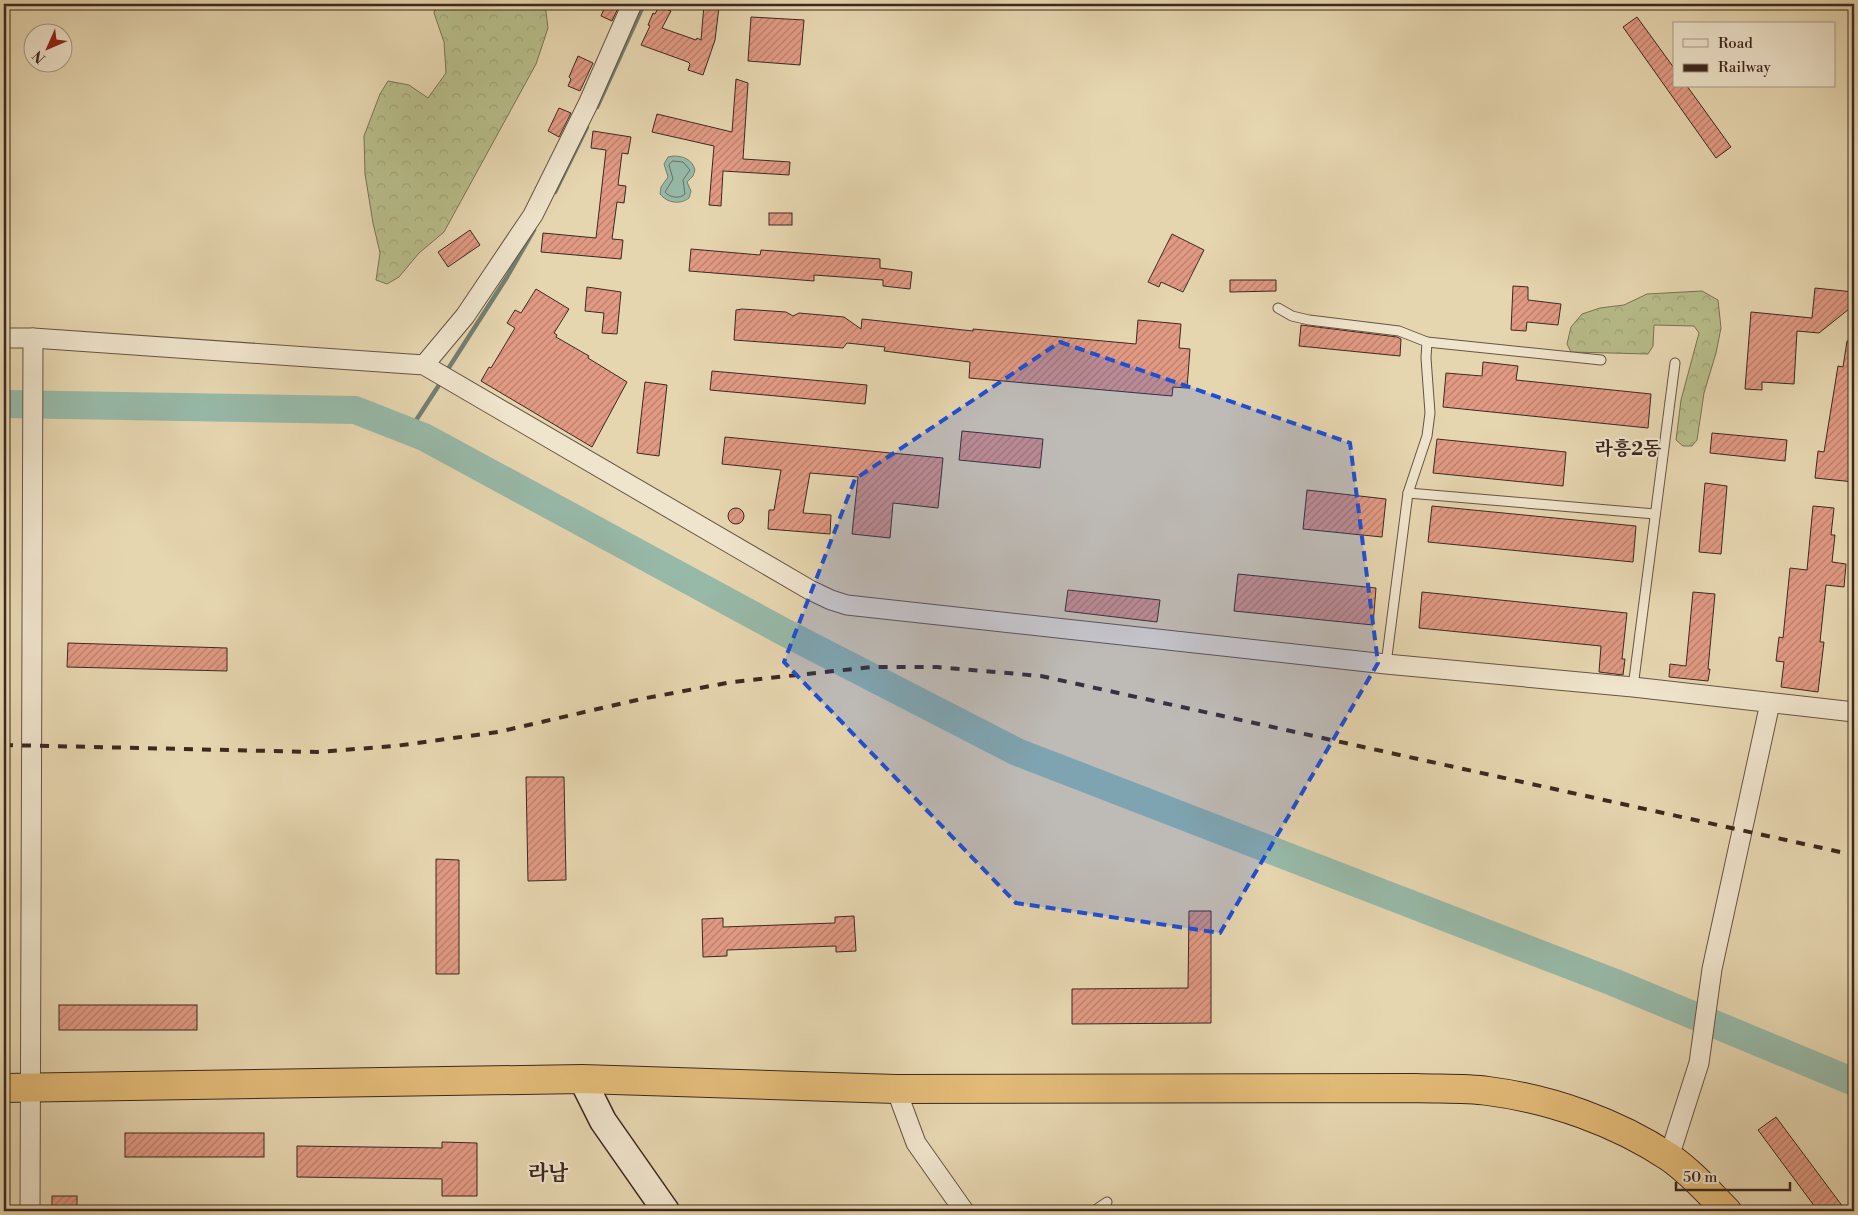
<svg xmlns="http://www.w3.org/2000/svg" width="1858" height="1215" viewBox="0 0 1858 1215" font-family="'Libre Bodoni','Noto Serif KR',serif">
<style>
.forest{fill:url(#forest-crowns);stroke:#7a7254}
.water{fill:#97b9a8;stroke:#737f71}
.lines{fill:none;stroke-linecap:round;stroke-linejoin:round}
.shore{stroke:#6a7064;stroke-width:1}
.stream{stroke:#737f71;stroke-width:4.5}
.river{stroke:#97b9a8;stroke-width:28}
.building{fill:url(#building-hatch);stroke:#3d281f}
.service-casing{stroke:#675443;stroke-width:11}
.minor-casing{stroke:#675443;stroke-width:21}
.secondary-casing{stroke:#3d281f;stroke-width:29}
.trunk-casing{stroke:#3d281f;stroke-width:30}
.service{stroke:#efe4cc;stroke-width:9}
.minor{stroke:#efe4cc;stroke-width:19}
.secondary{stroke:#efe4cc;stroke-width:26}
.trunk{stroke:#e3bb78;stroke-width:28}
.rail{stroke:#3d281f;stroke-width:4;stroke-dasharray:9 9;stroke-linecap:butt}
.marked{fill:#1d4ed8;fill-opacity:0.2;stroke:#1d4ed8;stroke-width:4;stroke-dasharray:10 6;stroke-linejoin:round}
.labels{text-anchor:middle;stroke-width:4.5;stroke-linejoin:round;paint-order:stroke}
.quarter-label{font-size:19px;font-weight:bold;fill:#3d281f;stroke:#efe4cc}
.district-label{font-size:21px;font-weight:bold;fill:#3d281f;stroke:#efe4cc}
</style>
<defs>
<pattern id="forest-crowns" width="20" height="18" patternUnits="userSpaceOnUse" patternTransform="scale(1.25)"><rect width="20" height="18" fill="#b7bd8a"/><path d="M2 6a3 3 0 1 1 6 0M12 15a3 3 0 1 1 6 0" fill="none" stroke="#9ea277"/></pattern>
<pattern id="building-hatch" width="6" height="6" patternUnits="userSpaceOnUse" patternTransform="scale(1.25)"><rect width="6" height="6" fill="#e29a84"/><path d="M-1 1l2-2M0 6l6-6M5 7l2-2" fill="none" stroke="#b87e6b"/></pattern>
</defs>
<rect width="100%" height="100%" fill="#e6d6b0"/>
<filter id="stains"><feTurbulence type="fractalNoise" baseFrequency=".004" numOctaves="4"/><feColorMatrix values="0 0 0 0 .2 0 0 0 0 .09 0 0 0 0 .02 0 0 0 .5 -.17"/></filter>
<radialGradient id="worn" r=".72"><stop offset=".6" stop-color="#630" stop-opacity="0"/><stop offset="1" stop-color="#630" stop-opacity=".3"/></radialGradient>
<!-- forest -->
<g class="forest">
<path d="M436 4H545L548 28 536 64 444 232 419 253 399 277 387 284 376 280 380 253 373 223 365 174 364 136 380 94 388 81 409 85 428 98 446 73 444 42 434 13Z"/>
<path d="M1702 291 1718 300 1721 328 1716 353 1704 393 1697 440 1692 446H1683L1676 440 1681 400 1699 333 1694 326 1654 325 1653 346 1648 354 1571 352 1567 344 1571 327 1582 314 1600 308 1624 305 1647 294Z"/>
</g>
<!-- water -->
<path class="water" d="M673 156C683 156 692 159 695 170L693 176 687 182 691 191 689 198C680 205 667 203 660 194L661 187 668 177 664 164 668 157Z"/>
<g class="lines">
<!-- shore -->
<path class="shore" d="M673 161 683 162 690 170 683 180 685 194C680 199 670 198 665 192L673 179 669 165Z"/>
<!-- stream -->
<g class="stream">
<path d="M597 107 644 4"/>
<path d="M555 192 587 127"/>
<path d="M448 369 507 277 534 230"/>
<path d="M409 431 441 382"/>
</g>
<!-- river -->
<path class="river" d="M4 404 355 410 424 437 784 632 1017 752 1613 982 1854 1082"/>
</g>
<!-- building -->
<g class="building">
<path d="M606 4H620L612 21 601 16Z"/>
<path d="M704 5 719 7 715 40 703 75 688 70 690 64 688 62 641 45 650 26 648 25 653 13 655 14 659 6 671 11 662 28 696 40 697 38 701 40Z"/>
<path d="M751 17 804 20 800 65 748 61Z"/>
<path d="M1637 17 1674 68V86H1687L1731 147 1716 158 1623 27Z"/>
<path d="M578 56 593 63 580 91 568 86 571 79 569 77Z"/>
<path d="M736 79 748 83 743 159 790 162 789 175 723 171 721 206 709 205 714 146 652 132 657 114 732 132Z"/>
<path d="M559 108 571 113 559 137 548 131Z"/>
<path d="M593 131 631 137 628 154 622 153 618 185 626 186 624 203 617 202 612 239 623 240 621 259 541 252 543 233 596 238 606 150 591 148Z"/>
<rect x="769" y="213" width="23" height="12"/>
<path d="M470 230 480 245 448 267 438 252Z"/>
<path d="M1172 234 1204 250 1183 292 1161 282 1159 287 1148 282Z"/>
<path d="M691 249 760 255 761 250 880 259V268L912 272 910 289 883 286V280L814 275V281L689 271Z"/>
<path d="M1230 280H1276V291L1230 292Z"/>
<path d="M1513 286 1528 287V300L1561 304 1558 325 1527 322 1526 331 1511 330Z"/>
<path d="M587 287 621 292 617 334 602 333 604 313 585 311Z"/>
<path d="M1815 288 1854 292V305L1819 333 1797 331 1794 384 1762 382V390L1745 389 1751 312 1812 318Z"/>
<path d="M536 289 569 309 554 333 557 335 556 337 589 356 588 358 627 382 592 447 481 381 489 367 491 368 515 328 507 323 515 310 521 313Z"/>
<path d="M742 309 786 312 793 316 799 313 844 317 861 329 862 319 973 331V329L1136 344 1138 320 1181 324 1179 348 1190 349 1187 388 1173 387 1172 396 969 378 970 362 884 351 885 347 847 343 843 348 734 340 736 310Z"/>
<path d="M1301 325 1397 337 1401 339 1400 356 1299 346Z"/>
<path d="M1847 341H1854V409L1852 432H1854V482L1815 478 1818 451 1824 452 1838 366 1843 367Z"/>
<path d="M1483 362 1518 366 1516 380 1651 394 1648 428 1443 407 1446 373 1482 376Z"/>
<path d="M712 371 867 385 865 404 710 390Z"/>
<path d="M645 382 667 385 659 456 637 453Z"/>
<path d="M962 431 1043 439 1040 468 959 460Z"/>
<path d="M1712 433 1787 440 1785 461 1710 453Z"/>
<path d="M725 437 943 458 938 508 893 503 890 538 852 534 858 477 810 473 803 513 831 515 830 534 768 529 769 510H774L781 470 722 464Z"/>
<path d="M1437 439 1566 452 1563 486 1433 473Z"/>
<path d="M1705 483 1727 486 1721 554 1699 552Z"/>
<path d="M1307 490 1386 499 1382 537 1303 529Z"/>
<path d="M1432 506 1636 526 1633 562 1428 542Z"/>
<path d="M1813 506 1834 508 1831 535H1835L1832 562 1846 564 1844 587 1826 585 1820 642H1824L1818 692 1781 687 1784 662 1776 661 1779 637 1783 638 1790 568 1807 570Z"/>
<circle cx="736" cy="516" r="8"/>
<path d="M1238 574 1376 588 1373 625 1234 611Z"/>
<path d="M1068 590 1160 600 1157 622 1065 611Z"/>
<path d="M1422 592 1627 613 1622 659H1625L1623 675 1599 672 1601 646 1419 628Z"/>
<path d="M1693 592 1715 594 1708 669H1710L1708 681 1669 677 1670 664 1686 666Z"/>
<path d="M68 643 227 648V671L67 667Z"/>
<path d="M526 777H564L566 880 528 881Z"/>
<path d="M436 859 459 860V974H436Z"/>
<path d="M1189 911H1211V1023L1072 1024V989L1188 988Z"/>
<path d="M854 916 856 951 836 952V946L727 950V956L703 957 702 919 723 918V927L835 923V917Z"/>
<rect x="59" y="1005" width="138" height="25"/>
<path d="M1776 1117 1846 1211H1818L1758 1130Z"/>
<rect x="125" y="1133" width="139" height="24"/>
<path d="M442 1142 477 1143V1196H442V1179L297 1177V1146L442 1148Z"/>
<rect x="52" y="1196" width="25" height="15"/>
</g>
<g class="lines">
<defs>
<g id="service">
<path d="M1278 308 1292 316 1309 320 1399 331 1427 342 1601 360"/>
<path d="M1408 493 1655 514"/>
<path d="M1386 664 1408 493 1427 436 1430 413 1426 358 1427 342"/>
<path d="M1633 687 1675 363"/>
<path d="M1094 1211 1107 1202"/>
</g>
<g id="minor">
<path d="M4 338H33L424 365 810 590 831 600 847 605 1386 664 1633 687 1854 712"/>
<path d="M424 365 465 316 533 215 588 104 632 4"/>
<path d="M896 1089 916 1143 964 1211"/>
<path d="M1669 1157 1699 1063 1712 969 1770 703"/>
<path d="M30 1211 33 338"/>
</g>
<path id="secondary" d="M582 1079 603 1121 666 1211"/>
<path id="trunk" d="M4 1088 582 1079 896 1089 1416 1088C1440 1089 1465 1088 1488 1091 1551 1099 1616 1122 1669 1157 1691 1172 1709 1193 1727 1211"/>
</defs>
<!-- service casing -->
<use href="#service" class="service-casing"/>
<!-- minor casing -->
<use href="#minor" class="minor-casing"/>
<!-- secondary casing -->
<use href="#secondary" class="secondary-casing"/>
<!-- trunk casing -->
<use href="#trunk" class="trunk-casing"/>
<!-- service -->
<use href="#service" class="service"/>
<!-- minor -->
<use href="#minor" class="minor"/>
<!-- secondary -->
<use href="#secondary" class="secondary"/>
<!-- trunk -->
<use href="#trunk" class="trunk"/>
<!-- rail -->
<path class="rail" d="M4 745 317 752 395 746 498 732 641 699 732 682 872 667H937L1041 676 1854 855"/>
</g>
<!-- marked area -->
<path class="marked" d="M1060 342 1350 443 1378 663 1220 933 1016 903 784 662 855 479Z"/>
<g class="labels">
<!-- quarter labels -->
<g class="quarter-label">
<text x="1628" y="455">라흥2동</text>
</g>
<!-- district labels -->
<g class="district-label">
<text x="548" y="1180">라남</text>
</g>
</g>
<!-- margin -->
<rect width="1858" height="1215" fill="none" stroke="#e6d6b0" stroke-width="20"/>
<rect x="5" y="5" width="1848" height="1205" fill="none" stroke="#3d281f" stroke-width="2.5"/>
<rect x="10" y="10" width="1838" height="1195" fill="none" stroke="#3d281f"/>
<!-- legend -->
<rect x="1673" y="22" width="162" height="65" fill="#efe4cc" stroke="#a89987"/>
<rect x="1683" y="39" width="25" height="8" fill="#efe4cc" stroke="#a89987"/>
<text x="1718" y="48" font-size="15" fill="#3d281f">Road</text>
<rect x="1683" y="64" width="25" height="8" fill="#3d281f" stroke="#a89987"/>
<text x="1718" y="72" font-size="15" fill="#3d281f">Railway</text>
<!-- north arrow -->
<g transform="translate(48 48) rotate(225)"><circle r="24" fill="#efe4cc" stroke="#a89987"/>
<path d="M0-4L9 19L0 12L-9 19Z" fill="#8f2418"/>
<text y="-8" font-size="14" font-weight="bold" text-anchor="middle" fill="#3d281f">N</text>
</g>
<!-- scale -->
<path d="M1676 1182v8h114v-8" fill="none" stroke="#3d281f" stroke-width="2.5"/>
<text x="1683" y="1182" font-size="15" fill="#3d281f" stroke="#efe4cc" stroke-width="4" paint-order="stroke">50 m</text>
<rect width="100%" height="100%" filter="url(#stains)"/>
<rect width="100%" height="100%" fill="url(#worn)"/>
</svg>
